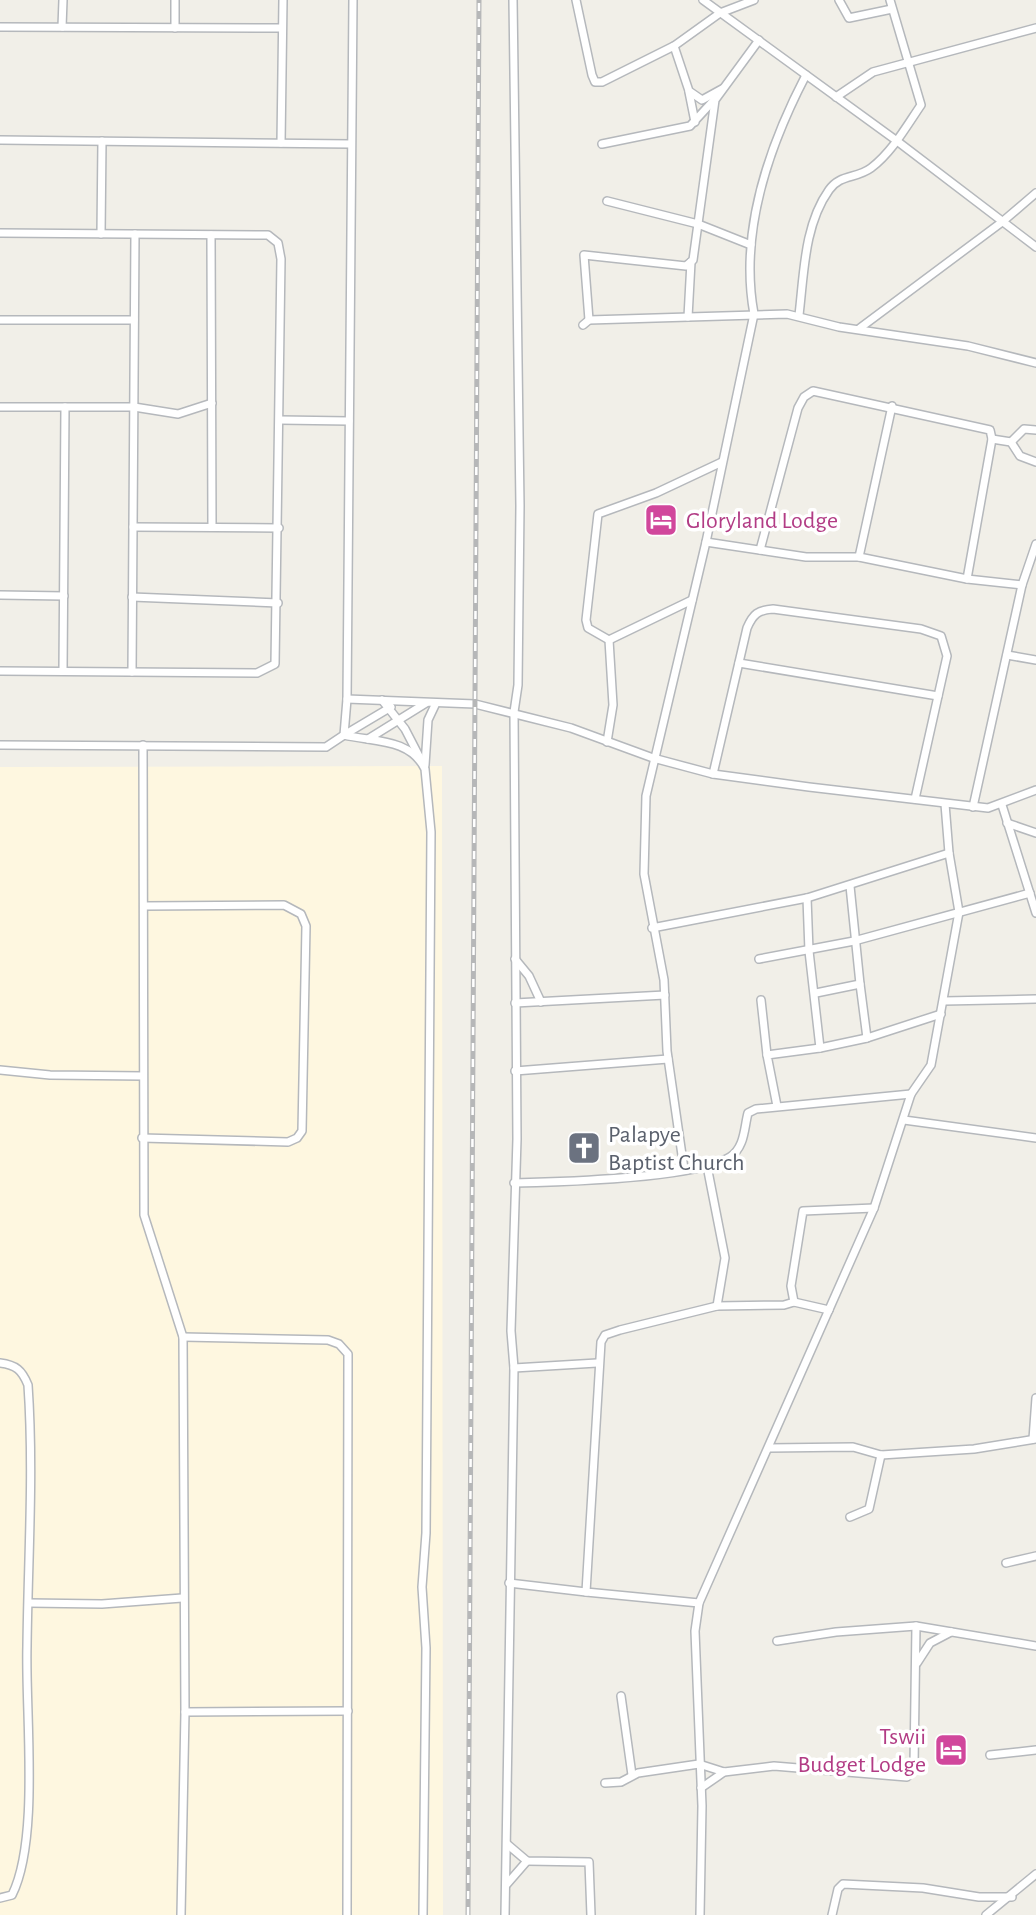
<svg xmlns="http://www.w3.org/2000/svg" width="1036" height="1915" viewBox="0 0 1036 1915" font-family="'Alegreya Sans',sans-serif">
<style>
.commercial{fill:#fef7e0}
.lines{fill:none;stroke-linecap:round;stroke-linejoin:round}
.street-casing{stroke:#b5b8bc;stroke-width:10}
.street{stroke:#fff;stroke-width:7}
.rail-casing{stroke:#b6b7b8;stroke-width:5}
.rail{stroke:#fff;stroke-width:2.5;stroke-dasharray:8;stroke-linecap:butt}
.labels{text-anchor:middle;stroke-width:7;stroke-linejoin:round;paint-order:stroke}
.hotel-label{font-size:24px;fill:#b23c85;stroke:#fff;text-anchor:start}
.worship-label{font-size:24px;fill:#5b616d;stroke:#fff;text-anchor:start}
</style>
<rect width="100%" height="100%" fill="#f1efe8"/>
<!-- commercial -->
<path class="commercial" d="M442 766 443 1915H0V767Z"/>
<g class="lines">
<defs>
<g id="street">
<path d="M576 0 592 75 595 82H602L674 46 720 13 754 0"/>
<path d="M703 0 897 141 1036 247"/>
<path d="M839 0 849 18 892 9"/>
<path d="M0 27 282 28"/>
<path d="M62 27 63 0"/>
<path d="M175 28V0"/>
<path d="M674 46 689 91 702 100 722 89"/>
<path d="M689 92 695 122"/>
<path d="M836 97 873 72 1036 28"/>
<path d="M0 140 351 144"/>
<path d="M281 143 283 0"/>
<path d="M602 144 690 126 714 100"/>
<path d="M607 201 698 224 751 245"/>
<path d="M0 233 268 235 278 243 281 259 275 664 257 673 0 671"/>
<path d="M101 234 102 141"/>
<path d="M211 235 212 527"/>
<path d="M799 315C804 274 804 225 829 190 840 174 856 179 871 168 892 152 906 127 921 105L890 0"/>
<path d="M688 317 691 262"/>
<path d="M0 320H134"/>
<path d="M589 320 584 255 686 266 693 260 715 100 759 40"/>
<path d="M583 325 589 320 787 314 839 327 968 346 1036 363"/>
<path d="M860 328 1002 222 1036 193"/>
<path d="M0 407H134L178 414 212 403"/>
<path d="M280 420 349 421"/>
<path d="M992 439 1011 442 1020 456 1036 462"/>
<path d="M1011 442 1024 429 1036 430"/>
<path d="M133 527 279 528"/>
<path d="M706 542 806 557H859L967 579 1022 585"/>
<path d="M760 550 798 408 804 397 813 391 990 430 992 439 967 579"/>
<path d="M859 557 892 406"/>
<path d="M0 595 64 596"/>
<path d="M132 597 278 603"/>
<path d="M609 640 692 600"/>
<path d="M1007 655 1036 660"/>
<path d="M739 663 938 696"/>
<path d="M63 671 65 407"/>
<path d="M132 672 135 234"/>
<path d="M347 699 475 704 571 728 653 758 713 774 809 787 988 808 1036 790"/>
<path d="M382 700 405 729 419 756"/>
<path d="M344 735C373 742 410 738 425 769L431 832 426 1533 422 1587 426 1648 423 1915"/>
<path d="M344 735 391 707"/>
<path d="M368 739 426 703"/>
<path d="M607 742 613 705 609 640 588 628 586 620 598 514 656 493 722 462"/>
<path d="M0 745 326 747 344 735 347 699 353 0"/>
<path d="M143 745 144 1215 183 1337 185 1712 181 1915"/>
<path d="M425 765 428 720 436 703"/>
<path d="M713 774 747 628C753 614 758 610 773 609L921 629 941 636 947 656 915 799"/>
<path d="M1002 805 1036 913"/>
<path d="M973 807 1022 585 1036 544"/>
<path d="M1007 823 1036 833"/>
<path d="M652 928 807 898 949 853"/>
<path d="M515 959 529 976 541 1002"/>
<path d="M759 959 854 941 1030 893"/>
<path d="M860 984 867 1038"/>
<path d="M816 993 860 984 850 886"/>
<path d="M761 1000 767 1055"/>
<path d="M944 1001 1036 999"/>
<path d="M515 1003 665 995"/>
<path d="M820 1048 867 1038 941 1014"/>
<path d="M0 1070 50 1075 143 1076"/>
<path d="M515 1071 668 1059"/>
<path d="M777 1106 767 1055 820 1048 809 951 807 898"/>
<path d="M904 1120 1036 1138"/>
<path d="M142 1138 288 1142 297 1138 302 1131 306 926 301 914 284 905 144 906"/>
<path d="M707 1166 725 1258 717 1306"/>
<path d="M684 1169 667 1051 664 980 644 874 646 796 706 542 754 314C739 233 769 146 806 75"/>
<path d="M514 1183C559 1182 697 1178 730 1157 745 1147 744 1128 748 1113L756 1109 911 1094"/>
<path d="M794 1302 791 1286 803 1211 874 1208"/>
<path d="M183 1337 328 1340 339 1344 348 1354 347 1915"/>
<path d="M0 1363C16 1365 22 1370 28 1385 34 1472 28 1559 27 1646 25 1712 40 1839 12 1895L0 1898"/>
<path d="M514 1368 597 1363"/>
<path d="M1033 1439 1036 1398"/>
<path d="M769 1448 853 1447 881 1455 974 1449 1036 1439"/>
<path d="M850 1517 869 1509 881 1455"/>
<path d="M1006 1563 1036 1556"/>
<path d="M509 1583 586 1592"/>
<path d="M29 1603 102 1604 182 1598"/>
<path d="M699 1603 586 1592 601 1342 605 1335 620 1330 717 1306 784 1305 794 1302 829 1310"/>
<path d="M777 1641 836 1632 916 1626 1036 1646"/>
<path d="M917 1663 930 1643 951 1632"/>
<path d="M621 1696 632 1775"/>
<path d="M185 1712 348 1711"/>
<path d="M990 1755 1036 1750"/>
<path d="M605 1783 621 1782 638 1773 699 1764 724 1772 774 1766 907 1777 914 1765 916 1626"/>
<path d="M701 1788 724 1772"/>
<path d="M507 1844 527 1861 589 1862 591 1915"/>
<path d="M507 1884 527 1861"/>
<path d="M505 1915 514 1368 511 1331 517 1139 514 712 518 685 520 506 513 0"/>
<path d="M700 1915 702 1806 695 1631 699 1603 874 1208 911 1094 931 1065 959 912 949 853 945 804"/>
<path d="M832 1915 838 1889 843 1884 923 1888 979 1897H1012"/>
<path d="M986 1915 1036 1874"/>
</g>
</defs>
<!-- street casing -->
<use href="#street" class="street-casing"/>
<!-- street -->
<use href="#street" class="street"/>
<defs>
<path id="rail" d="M468 1915 479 0"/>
</defs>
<!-- rail casing -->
<use href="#rail" class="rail-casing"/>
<!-- rail -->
<use href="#rail" class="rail"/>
</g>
<!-- icons -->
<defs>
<symbol id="hotel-square" viewBox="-11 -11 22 22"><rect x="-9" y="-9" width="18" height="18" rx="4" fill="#d1479c" stroke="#fff"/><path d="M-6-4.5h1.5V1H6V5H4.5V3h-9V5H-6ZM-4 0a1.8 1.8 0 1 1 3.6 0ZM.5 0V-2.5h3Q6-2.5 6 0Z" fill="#fff"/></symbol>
<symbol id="church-square" viewBox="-11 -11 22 22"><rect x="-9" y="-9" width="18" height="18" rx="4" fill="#6b7280" stroke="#fff"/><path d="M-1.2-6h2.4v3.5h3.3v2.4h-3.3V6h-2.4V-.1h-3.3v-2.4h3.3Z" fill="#fff"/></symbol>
</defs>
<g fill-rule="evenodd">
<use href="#hotel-square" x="642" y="501" width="38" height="38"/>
<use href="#church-square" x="565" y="1129" width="38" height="38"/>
<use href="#hotel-square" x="932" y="1731" width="38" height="38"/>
</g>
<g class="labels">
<!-- hotel labels -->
<g class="hotel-label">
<text x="686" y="528">Gloryland Lodge</text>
<text x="926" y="1744" text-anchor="end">Tswii<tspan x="926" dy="28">Budget Lodge</tspan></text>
</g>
<!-- worship labels -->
<g class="worship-label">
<text x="608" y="1142">Palapye<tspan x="608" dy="28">Baptist Church</tspan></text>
</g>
</g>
</svg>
